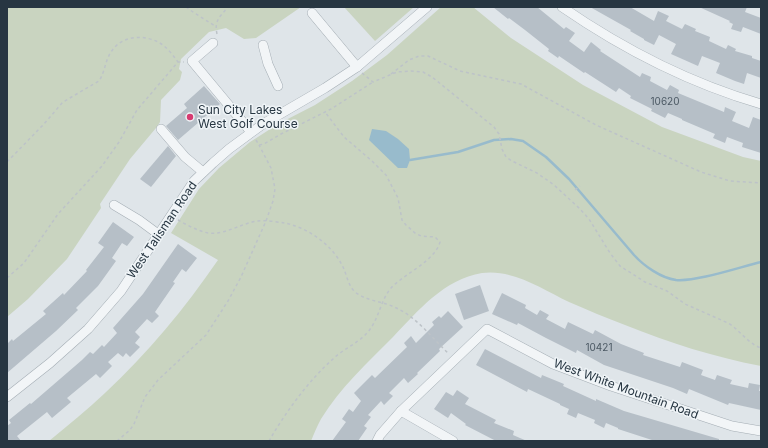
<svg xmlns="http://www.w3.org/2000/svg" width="768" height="448" viewBox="0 0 768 448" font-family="Inter,sans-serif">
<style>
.green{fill:#c9d4c0}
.water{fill:#98bbcc}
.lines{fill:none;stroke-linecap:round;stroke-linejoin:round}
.stream{stroke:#98bbcc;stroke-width:2.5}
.building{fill:#b6bfc7}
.minor-casing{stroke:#a4adb4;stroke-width:10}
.path{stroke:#bdc3c8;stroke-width:1.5;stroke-dasharray:3 3;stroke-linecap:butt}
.minor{stroke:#f2f5f7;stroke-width:9}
.poi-dot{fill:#d73b71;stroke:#eff4f7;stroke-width:1.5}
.labels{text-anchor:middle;stroke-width:3;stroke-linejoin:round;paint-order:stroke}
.number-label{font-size:10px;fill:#4b5863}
.poi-label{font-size:12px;fill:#273642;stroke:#eff4f7;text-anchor:start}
.street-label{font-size:12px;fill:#273642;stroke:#eff4f7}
</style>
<rect width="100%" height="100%" fill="#dfe5e9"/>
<!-- green -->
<g class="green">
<path d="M7 7H301L256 38 244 39 226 28 209 32 181 59 179 69 182 72 180 80 161 100 160 122 156 128 130 159 100 204 101 208 67 259 28 299 7 317Z"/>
<path d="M344 7H414L375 41Z"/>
<path d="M441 7H473L511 38 583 85 662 127 743 157 761 161V366C714 357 670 343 625 325 606 318 588 310 569 302 542 289 513 269 482 273 444 279 418 311 393 337 367 363 340 388 321 419 317 426 314 434 311 441H49C68 425 87 410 105 393 148 353 185 308 218 260L171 233 199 189 219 168 250 142 278 124 315 105 352 81 387 55Z"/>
</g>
<!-- water -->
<path class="water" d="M372 129 386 131 398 139 409 149 410 160 407 168H398L369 140Z"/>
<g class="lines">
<!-- stream -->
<path class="stream" d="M410 160 458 152 494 140 511 139 523 141 546 157 569 179 634 255C644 266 661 278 676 280 696 282 740 267 761 262"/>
</g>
<!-- building -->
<g class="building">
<path d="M493 7H537L564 29 566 27 575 33 569 41 584 52 591 42 601 50 600 51 640 77 642 73 651 77 650 81 667 90 670 85 679 90 678 93 724 112 725 107 736 112 732 121 749 128 753 117 761 120V153L742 147 743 143 727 137 725 143 713 138 715 134 682 120V119L668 113 665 118 651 111 652 109 630 98 631 96 619 88 616 92 585 72 584 73 559 56 558 58 548 51 549 49 525 30 509 18 508 19Z"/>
<path d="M590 7H630L654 21 658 11 669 16 666 21 682 29 685 24 696 29 695 31 710 37 709 41 726 49 728 45 736 49 735 51 752 56V58L761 61V78L747 73 744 84 735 81 716 73 720 63 702 56 698 66 671 54 676 44 659 35 654 45 644 40V39L630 31 631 30Z"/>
<path d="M699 7H747L745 12 761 18V34L743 27 741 32 731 29 733 24 729 22 730 21Z"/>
<path d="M204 86 220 104 178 140 166 126 187 108 184 104Z"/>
<path d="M168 146 176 156 151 187 140 179Z"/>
<path d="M113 222 134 237 127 246 122 243 112 258 116 261 98 286 76 308 78 310 56 331 7 373V344L12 339 13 341 46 314 43 311 63 293 64 295 87 271 86 270 104 247 98 243Z"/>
<path d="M178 244 197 258 186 272 182 269 173 282 175 283 155 312 159 316 152 323 147 319 135 332 140 337 135 343 140 347 130 357 126 353 123 357 118 353 108 362 112 366 100 378 96 374 67 398 71 402 52 418 47 412 17 436 21 441H7V426L11 423 9 420 30 403 31 404 82 360 90 352 93 354 102 345 104 347 117 333 113 328 143 294Z"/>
<path d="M480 285 489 311 464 320 455 294Z"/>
<path d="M502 293 526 305 525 308 537 315 540 310 549 315 546 319 565 329 568 322 593 334 595 330 621 344 644 353 643 355 680 367 682 362 703 370 701 375 715 380 717 375 732 380 730 384 748 388 749 383 760 385 759 391H761V410L729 403 728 405 689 389 687 394 673 388 604 365 577 350 576 353 546 338 518 323 517 325 492 314Z"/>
<path d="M448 311 463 327 439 349 440 351 417 373 418 374 408 383 404 378 389 393 393 396 384 405 381 401 368 415 371 417 364 426 367 428 358 441H332L346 422 342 419 349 409 353 412 361 401 354 393 372 375 375 378 407 347 404 343 411 336 416 343 434 325 432 322 439 316 441 318Z"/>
<path d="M485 349 541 378 542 375 564 384 563 386 596 401V399L624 411 719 439V441H655L618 429V428L606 423 604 428 594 423 595 420 578 413 576 418 567 414 569 409 560 405V404L528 389 527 392 476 365Z"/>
<path d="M457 390 469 398 465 404 496 420 494 423 514 431 513 435 527 441H496L465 425 466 424 451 413 448 418 434 409 446 392 453 396Z"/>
</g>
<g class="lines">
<defs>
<g id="minor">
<path d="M562 7C623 49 689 83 761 104"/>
<path d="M312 13 357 67"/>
<path d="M213 43 192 61 251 132"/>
<path d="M263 45 268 64 278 86"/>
<path d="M161 129 185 157 203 172"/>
<path d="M114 205 139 220 158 234"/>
<path d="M7 397 50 363 88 329 121 291 194 181 213 163 229 149 263 124 325 88 357 67 427 7"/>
<path d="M401 411 453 441"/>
<path d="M377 441 380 435 401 411 487 329 553 364 611 386 732 426 761 431"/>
</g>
</defs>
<!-- minor casing -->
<use href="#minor" class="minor-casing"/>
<!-- path -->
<g class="path">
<path d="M186 7 193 12 215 26"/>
<path d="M217 34C214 20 220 17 228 7"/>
<path d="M362 73 373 82 397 72 411 71 423 72 432 77 494 127 499 134 502 149 506 157 512 161 537 173 554 185 579 208 589 219 610 253 620 266 645 282 667 291 685 304 728 323C740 330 747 343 761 348"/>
<path d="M391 74 409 60 419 56H428L460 71 521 84 596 125 701 172 730 181 761 183"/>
<path d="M256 140 259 145 264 144 281 134 331 109 373 82"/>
<path d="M7 162 43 125 63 102 99 81C105 72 105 61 111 52 121 36 142 34 158 42 166 46 173 55 178 62"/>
<path d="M575 190 580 186"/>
<path d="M178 220C187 225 198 231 208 233 226 235 241 223 258 221 266 220 277 222 285 223 308 228 331 244 342 265 347 274 347 284 355 292 366 301 382 301 394 307 416 316 432 338 449 354"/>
<path d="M7 278 24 263 58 214 102 166 119 142 137 110 178 62H184"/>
<path d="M117 441 130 430 134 424 145 397 158 380 206 335 228 301 241 277 266 221 273 201 275 189 271 168 259 145"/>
<path d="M269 441C285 413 309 380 333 359 343 349 357 344 367 333 379 320 380 301 391 288 404 274 435 261 440 242L435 237 421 236 415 233 406 225 402 220 398 198 386 175 372 161 344 137 325 112"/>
</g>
<!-- minor -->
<use href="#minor" class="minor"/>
</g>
<!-- markers -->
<circle class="poi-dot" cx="190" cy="117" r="4"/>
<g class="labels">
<!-- number labels -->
<g class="number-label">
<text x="665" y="105">10620</text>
<text x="599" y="351">10421</text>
</g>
<!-- poi labels -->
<g class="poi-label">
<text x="198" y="114">Sun City Lakes<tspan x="198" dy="14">West Golf Course</tspan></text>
</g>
<!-- street labels -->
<g class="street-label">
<text transform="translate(162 230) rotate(-56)" y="4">West Talisman Road</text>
<text transform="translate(626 389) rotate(20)" y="4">West White Mountain Road</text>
</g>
</g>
<!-- border -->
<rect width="768" height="448" fill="none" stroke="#273642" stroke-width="16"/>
</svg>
